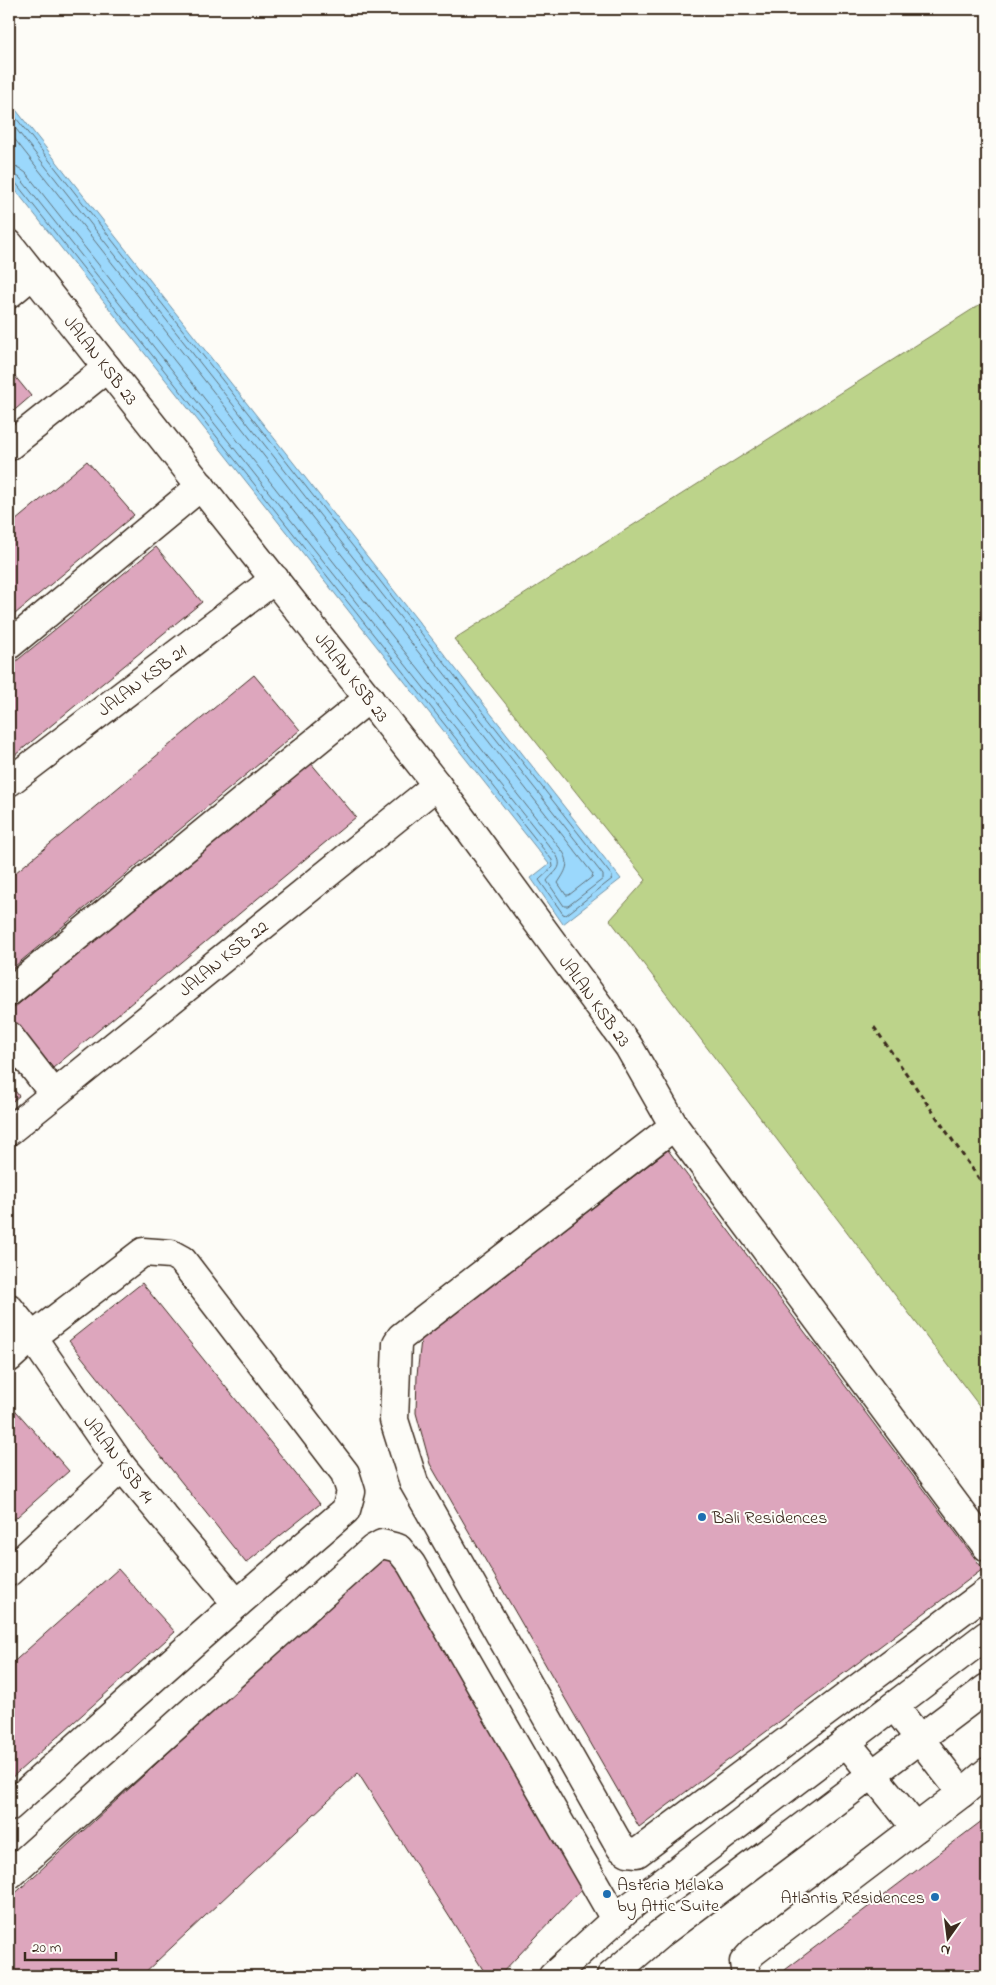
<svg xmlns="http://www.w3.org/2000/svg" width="996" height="1985" viewBox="0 0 996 1985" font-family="'Indie Flower',sans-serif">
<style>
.green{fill:#bcd38a;stroke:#7c7e54}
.water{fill:#9bd8fc;stroke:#7592a3}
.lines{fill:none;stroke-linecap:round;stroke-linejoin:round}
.shore{stroke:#617077;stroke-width:1}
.building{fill:#dda6bd;stroke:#3b2a1e}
.minor-casing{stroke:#3b2a1e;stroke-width:31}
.path{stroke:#3b2a1e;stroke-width:3;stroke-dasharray:5 4;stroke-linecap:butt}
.minor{stroke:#fdfcf7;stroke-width:28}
.poi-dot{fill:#1f6fb2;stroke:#fdfcf7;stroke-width:2}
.labels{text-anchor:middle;stroke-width:4;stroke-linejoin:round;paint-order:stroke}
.street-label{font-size:18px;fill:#3b2a1e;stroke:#fdfcf7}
.poi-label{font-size:18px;fill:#3b2a1e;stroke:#fdfcf7;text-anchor:start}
</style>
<rect width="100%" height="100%" fill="#fdfcf7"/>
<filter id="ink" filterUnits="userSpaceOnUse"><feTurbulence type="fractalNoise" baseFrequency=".02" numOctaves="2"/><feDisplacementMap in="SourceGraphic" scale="10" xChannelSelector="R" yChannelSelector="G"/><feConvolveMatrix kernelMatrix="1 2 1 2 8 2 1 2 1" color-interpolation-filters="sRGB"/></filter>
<g filter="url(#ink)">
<!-- green -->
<path class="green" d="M987 300V1416L610 920 646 880 454 639Z"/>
<!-- water -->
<path class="water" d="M9 101 621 879 563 924 531 878 549 864 9 182Z"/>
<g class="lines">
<!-- shore -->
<g class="shore">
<path d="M9 109 612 876V879L566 915 563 914 539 880 553 867 552 860 15 182 9 180"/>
<path d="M9 120 603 875V879L568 906H564L547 881C553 872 564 869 557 856L20 178 14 174 9 173"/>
<path d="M9 132 593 874 592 877 569 895H566L558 883C565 872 571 864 563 852L26 173 19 168 9 166"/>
</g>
</g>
<!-- building -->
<g class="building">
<path d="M9 369 31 396 9 415Z"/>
<path d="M87 461 134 515 9 619V526Z"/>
<path d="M156 547 202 602 9 760V667Z"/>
<path d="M254 675 300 730 9 971V878Z"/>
<path d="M310 762 356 817 53 1068 9 1016V1012Z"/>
<path d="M9 1083 19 1096 9 1104Z"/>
<path d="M668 1150 983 1569 639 1827 430 1464 416 1413 417 1375 421 1340Z"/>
<path d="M142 1283 320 1504 246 1563 69 1341Z"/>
<path d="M9 1403 69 1471 9 1524Z"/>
<path d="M389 1550 589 1881 499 1976H487L358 1773 141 1976H9V1899Z"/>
<path d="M118 1569 175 1632 9 1780V1666Z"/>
<path d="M987 1817V1976H777Z"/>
</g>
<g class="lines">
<defs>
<g id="minor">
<path d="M9 244 437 785 629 1047 674 1126"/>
<path d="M9 294 33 274"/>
<path d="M9 446 107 368"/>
<path d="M9 645 201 486"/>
<path d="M9 782 275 579"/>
<path d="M9 992 369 698"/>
<path d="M9 1036 54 1094"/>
<path d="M9 1131 437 785"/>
<path d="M9 1308 32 1337 122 1467 237 1604"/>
<path d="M9 1358 32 1337 143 1252 171 1254 182 1260 345 1473 351 1492 346 1510 237 1604 9 1807"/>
<path d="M987 1547 674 1126 401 1337 397 1343 394 1420 414 1483 621 1848 628 1852 637 1853 987 1592"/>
<path d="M9 1572 122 1467"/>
<path d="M894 1706 962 1793"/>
<path d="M846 1742 916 1828"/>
<path d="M9 1875 373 1549 382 1544 398 1548 411 1564 615 1919"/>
<path d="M553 1976 627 1909 987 1635"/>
<path d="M611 1976 660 1934 987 1688"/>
<path d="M746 1976 744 1962 753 1952 962 1793 987 1772"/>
</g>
</defs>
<!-- minor casing -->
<use href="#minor" class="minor-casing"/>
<!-- path -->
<path class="path" d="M874 1027 987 1190"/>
<!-- minor -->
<use href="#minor" class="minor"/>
</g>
</g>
<!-- markers -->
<g class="poi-dot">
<circle cx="702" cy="1517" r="5"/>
<circle cx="607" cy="1894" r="5"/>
<circle cx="935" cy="1897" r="5"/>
</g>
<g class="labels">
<!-- street labels -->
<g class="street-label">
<text transform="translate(101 360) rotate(52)" y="6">JALAN KSB 23</text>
<text transform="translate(352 677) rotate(52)" y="6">JALAN KSB 23</text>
<text transform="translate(142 680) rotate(-37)" y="6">JALAN KSB 21</text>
<text transform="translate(223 958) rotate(-39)" y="6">JALAN KSB 22</text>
<text transform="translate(595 1001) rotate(54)" y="6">JALAN KSB 23</text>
<text transform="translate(119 1459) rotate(53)" y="6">JALAN KSB 14</text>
</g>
<!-- poi labels -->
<g class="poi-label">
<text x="712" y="1523">Bali Residences</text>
<text x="617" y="1890">Asteria Melaka<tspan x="617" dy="21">by Attic Suite</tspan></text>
<text x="925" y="1903" text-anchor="end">Atlantis Residences</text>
</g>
</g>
<!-- margin -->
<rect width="996" height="1985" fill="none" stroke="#fdfcf7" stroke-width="30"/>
<rect x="15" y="15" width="966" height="1955" fill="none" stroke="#3b2a1e" stroke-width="2" filter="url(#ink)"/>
<!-- north arrow -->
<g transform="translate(948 1938) rotate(194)" stroke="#fdfcf7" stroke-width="4" paint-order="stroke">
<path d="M0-4L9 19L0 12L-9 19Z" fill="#3b2a1e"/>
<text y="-8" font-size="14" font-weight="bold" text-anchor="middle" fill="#3b2a1e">N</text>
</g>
<!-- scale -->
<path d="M25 1952v8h91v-8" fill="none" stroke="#3b2a1e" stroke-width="2.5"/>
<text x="32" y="1952" font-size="15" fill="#3b2a1e" stroke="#fdfcf7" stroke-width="4" paint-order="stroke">20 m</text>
</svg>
